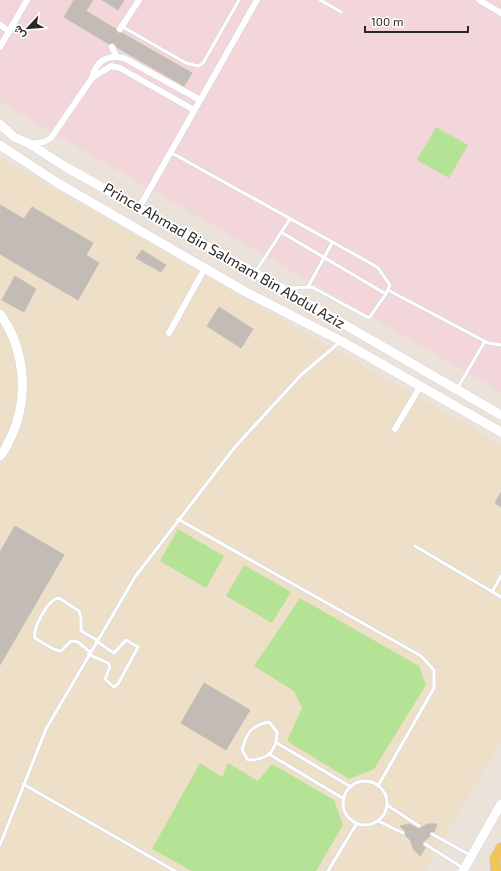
<svg xmlns="http://www.w3.org/2000/svg" width="501" height="871" viewBox="0 0 501 871" font-family="'Exo 2',Vazirmatn,sans-serif">
<style>
.education{fill:#eddfc8}
.medical{fill:#f2d6d9}
.green{fill:#b4e395}
.building{fill:#c3bcb6;stroke:#c6beb3}
.lines{fill:none;stroke-linecap:round;stroke-linejoin:round}
.street-tunnel{stroke:#c4bdb6;stroke-width:6;stroke-dasharray:6 3;stroke-linecap:butt}
.lane-casing{stroke:#cfd4e2;stroke-width:4}
.street-casing{stroke:#cfd4e2;stroke-width:7}
.secondary-casing{stroke:#cfd4e2;stroke-width:10}
.primary-casing{stroke:#c3c3c3;stroke-width:11}
.lane{stroke:#fff;stroke-width:3}
.street{stroke:#fff;stroke-width:6}
.secondary{stroke:#fff;stroke-width:9}
.primary{stroke:#f1c458;stroke-width:10}
.labels{text-anchor:middle;stroke-width:3.5;stroke-linejoin:round;paint-order:stroke}
.street-label{font-size:15px;fill:#282828;stroke:#fff}
</style>
<rect width="100%" height="100%" fill="#ebe2d9"/>
<!-- education -->
<path class="education" d="M0 158 501 445V742L424 871H0Z"/>
<!-- medical -->
<path class="medical" d="M0 0H501V392L0 102Z"/>
<!-- green -->
<g class="green">
<path d="M436 127 468 145 449 178 417 160Z"/>
<path d="M178 529 224 556 206 588 160 561Z"/>
<path d="M244 565 291 592 272 623 226 596Z"/>
<path d="M300 598 419 666 426 685 374 769 349 779 287 741 302 708 294 691 254 666Z"/>
<path d="M200 763 222 777 228 763 258 781 272 764 334 800 343 825 316 871H192L152 849Z"/>
</g>
<!-- building -->
<g class="building">
<path d="M74 0H93L86 11 116 29 118 33H122L192 73 184 86 118 48 114 43 109 44 64 17Z"/>
<path d="M102 0H124L118 10Z"/>
<path d="M0 205 24 219 32 207 93 243 86 255 99 263 78 300 0 254Z"/>
<path d="M142 250 166 265 161 272 136 258Z"/>
<path d="M15 276 36 289 24 312 2 300Z"/>
<path d="M219 307 253 329 241 348 207 326Z"/>
<path d="M501 492V507L495 503Z"/>
<path d="M15 526 64 555 0 665V552Z"/>
<path d="M204 683 250 710 226 750 181 723Z"/>
<path d="M409 824 419 829 427 824H437L434 832H430V836L422 843 425 848 420 856 414 850 410 840 405 835 406 832 400 826Z"/>
</g>
<g class="lines">
<!-- street-tunnel -->
<path class="street-tunnel" d="M112 47 120 29"/>
<defs>
<g id="lane">
<path d="M320 0 341 12"/>
<path d="M123 27 186 63 198 66 203 63 239 0"/>
<path d="M170 152 372 264 378 268 390 285 386 294 369 318 312 287 286 288"/>
<path d="M281 232 386 294"/>
<path d="M256 271 290 219"/>
<path d="M308 287 332 243"/>
<path d="M388 290 488 343 501 345"/>
<path d="M457 389 485 341"/>
<path d="M178 519 421 656 434 670V688L378 786"/>
<path d="M415 546 501 597"/>
<path d="M492 592 501 576"/>
<path d="M90 652 78 642 71 641 61 651 53 649 35 638C32 629 48 599 59 598L79 611 81 618V631L97 640"/>
<path d="M88 654 108 663 110 667 105 679 114 687 118 684 138 647 126 640 114 653 96 641"/>
<path d="M269 722 277 732C277 752 267 760 248 760L242 750C247 733 250 726 269 722Z"/>
<path d="M277 743 351 787"/>
<path d="M269 754 344 799"/>
<circle cx="365" cy="803" r="22"/>
<path d="M23 784 175 871"/>
<path d="M387 805 419 826"/>
<path d="M378 821 403 833"/>
<path d="M432 834 470 855"/>
<path d="M425 844 463 868"/>
<path d="M0 845 46 729 135 577 235 447 301 375 340 342"/>
<path d="M328 871 357 823"/>
</g>
<g id="street">
<path d="M479 0 501 13"/>
<path d="M0 25 9 31"/>
<path d="M120 29 139 0"/>
<path d="M0 47 27 0"/>
<path d="M112 47 116 56"/>
<path d="M92 78C96 61 107 54 124 58L200 100"/>
<path d="M30 144 44 142 51 138 92 78 111 66 120 68 194 110"/>
<path d="M139 208 257 0"/>
<path d="M169 333 205 268"/>
<path d="M395 429 421 385"/>
</g>
<g id="secondary">
<path d="M0 124 14 137 30 144 64 166 255 273 501 415"/>
<path d="M0 145 56 182 244 291 341 341 501 432"/>
<path d="M0 314C25 348 29 397 12 435 8 442 6 450 0 456"/>
<path d="M463 871 501 804"/>
</g>
<path id="primary" d="M496 871 495 859 501 848"/>
</defs>
<!-- lane casing -->
<use href="#lane" class="lane-casing"/>
<!-- street casing -->
<use href="#street" class="street-casing"/>
<!-- secondary casing -->
<use href="#secondary" class="secondary-casing"/>
<!-- primary casing -->
<use href="#primary" class="primary-casing"/>
<!-- lane -->
<use href="#lane" class="lane"/>
<!-- street -->
<use href="#street" class="street"/>
<!-- secondary -->
<use href="#secondary" class="secondary"/>
<!-- primary -->
<use href="#primary" class="primary"/>
</g>
<g class="labels">
<!-- street labels -->
<g class="street-label">
<text transform="translate(224 256) rotate(30)" y="5">Prince Ahmad Bin Salmam Bin Abdul Aziz</text>
</g>
</g>
<!-- north arrow -->
<g transform="translate(28 28) rotate(244)" stroke="#ffffff" stroke-width="3" paint-order="stroke">
<path d="M0-3L7 15L0 10L-7 15Z" fill="#282828"/>
<text y="-6" font-size="11" font-weight="bold" text-anchor="middle" fill="#282828">ش</text>
</g>
<!-- scale -->
<path d="M365 26v6h103v-6" fill="none" stroke="#282828" stroke-width="2"/>
<text x="371" y="26" font-size="12" fill="#282828" stroke="#ffffff" stroke-width="3" paint-order="stroke">100 m</text>
</svg>
